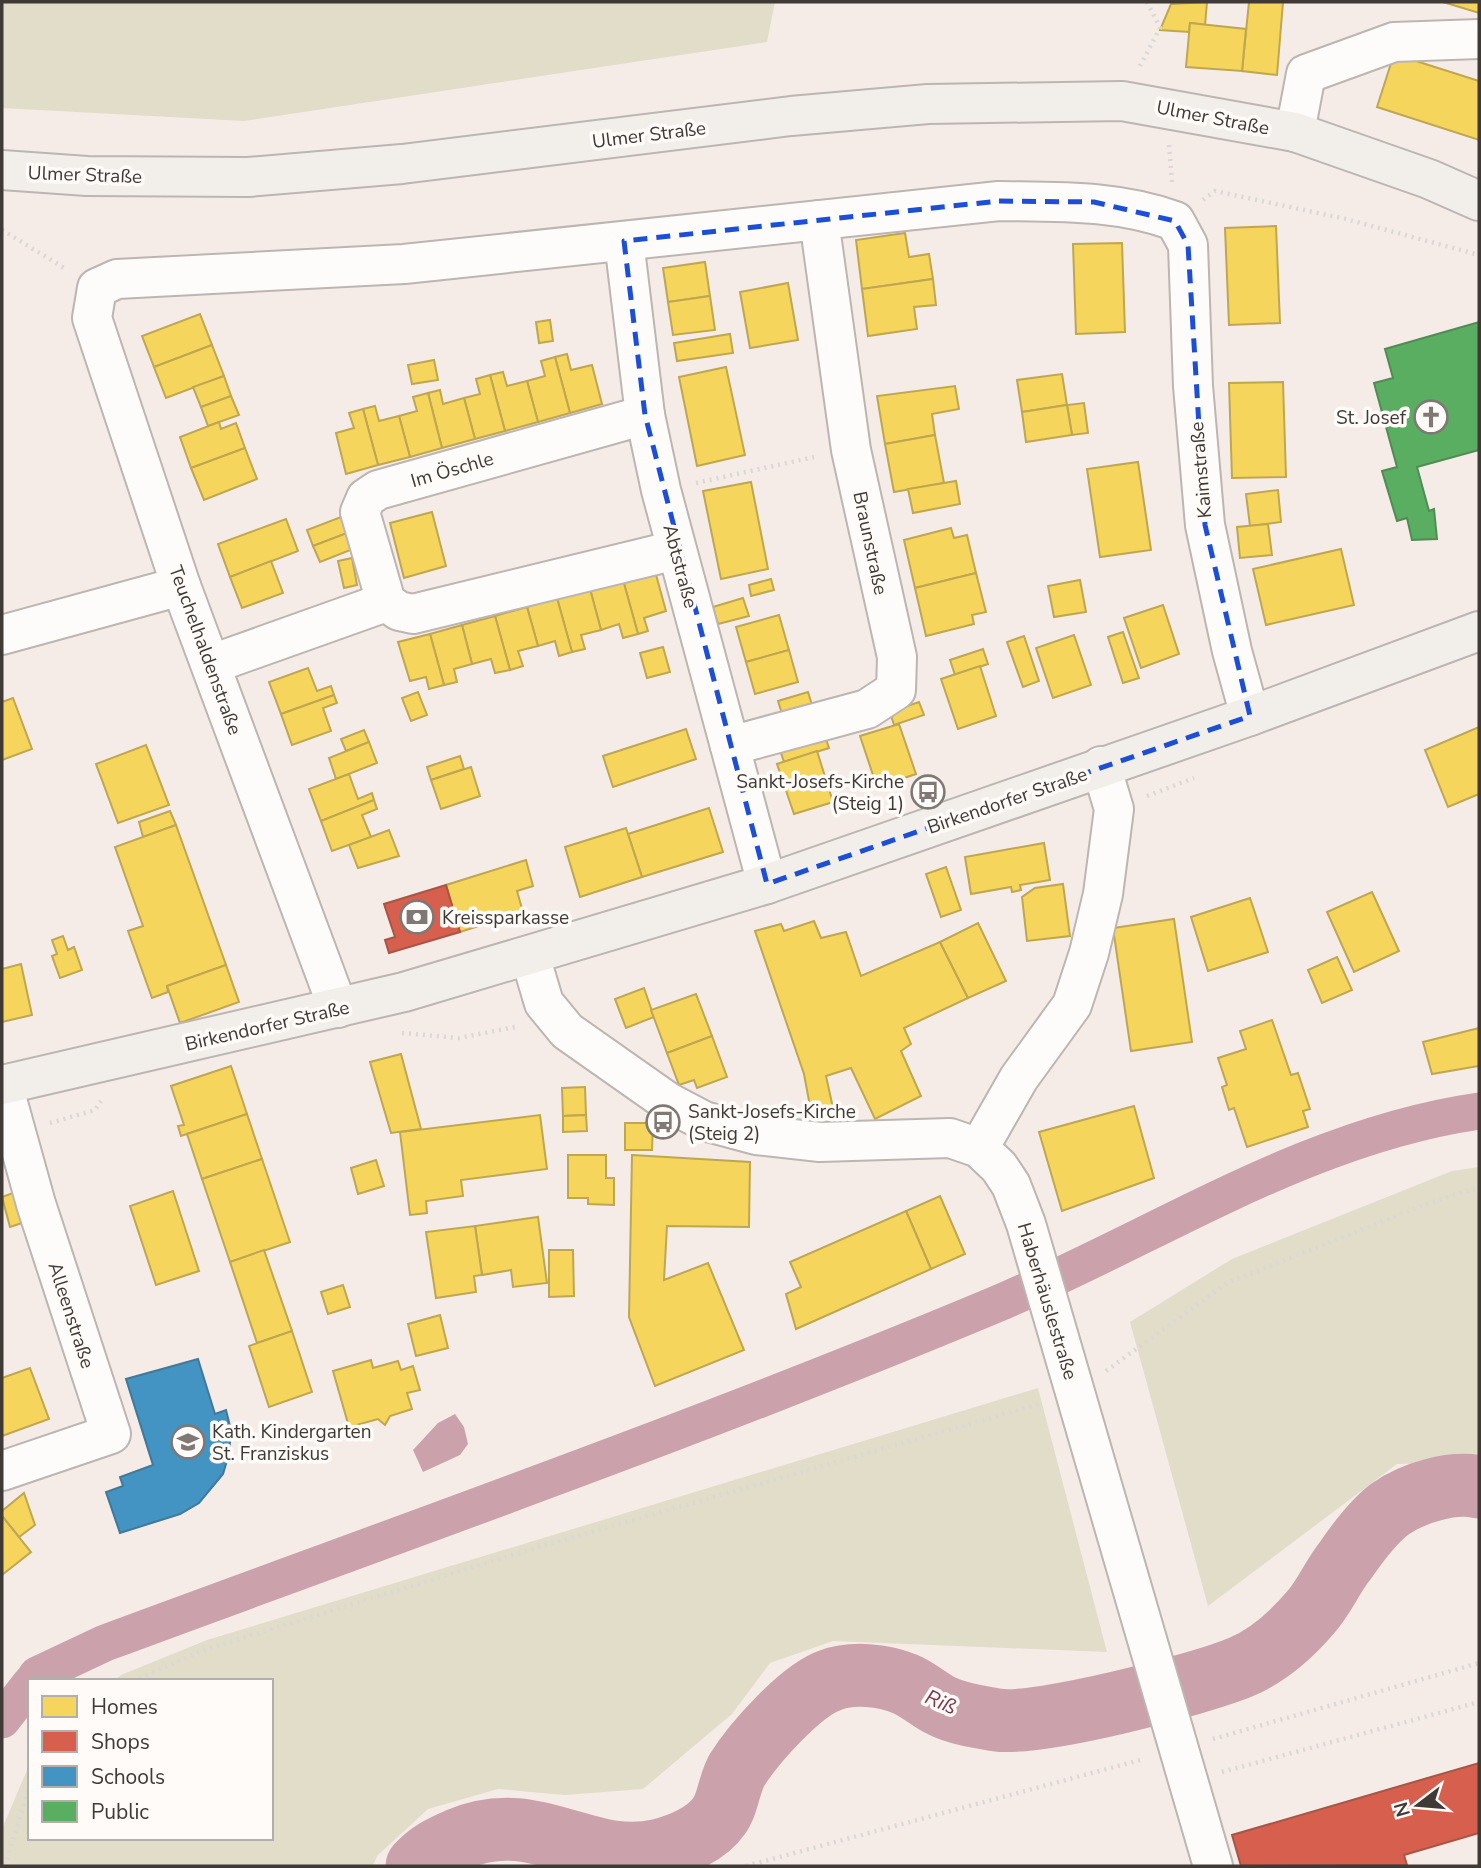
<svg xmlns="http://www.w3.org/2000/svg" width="1481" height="1868" viewBox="0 0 1481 1868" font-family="'Nunito Sans',sans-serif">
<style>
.green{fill:#e1ddc9}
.water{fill:#cba2ac}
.homes{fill:#f6d55c;stroke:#bfa651;stroke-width:2}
.shops{fill:#d6604d;stroke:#a95546;stroke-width:2}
.schools{fill:#4393c3;stroke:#427899;stroke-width:2}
.public{fill:#5aae61;stroke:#528b54;stroke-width:2}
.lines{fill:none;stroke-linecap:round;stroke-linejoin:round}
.canal{stroke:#cba2ac;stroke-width:37}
.river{stroke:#cba2ac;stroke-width:63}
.street-casing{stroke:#bcb5b1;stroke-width:42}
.secondary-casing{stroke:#bcb5b1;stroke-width:42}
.path{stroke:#dad7d5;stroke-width:4.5;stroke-dasharray:2 5;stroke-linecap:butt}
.street{stroke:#fefcfb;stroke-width:38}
.secondary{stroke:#f2efeb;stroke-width:38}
.marked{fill:none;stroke:#1d4ed8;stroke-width:5;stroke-dasharray:14 9;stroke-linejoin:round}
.labels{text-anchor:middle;stroke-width:7;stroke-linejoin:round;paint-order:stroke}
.street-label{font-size:19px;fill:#403a36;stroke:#fefbf9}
.poi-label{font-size:19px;fill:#403a36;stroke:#fefbf9;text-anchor:start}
.water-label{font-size:21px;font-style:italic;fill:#7d384f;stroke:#fefbf9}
</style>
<rect width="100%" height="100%" fill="#f5ece7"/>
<!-- green -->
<g class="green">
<path d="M2 2H775L767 42 244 121 2 108Z"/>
<path d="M1479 1167V1462L1397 1464 1208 1606 1130 1322 1232 1259 1452 1171Z"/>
<path d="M1038 1388 1107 1652 833 1641 770 1663 732 1714 643 1789 565 1795 498 1789 428 1809 377 1856 373 1866H2V1829L30 1763V1838H271V1681H114L121 1675 207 1640Z"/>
</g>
<!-- water -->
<path class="water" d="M455 1414 464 1427 468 1444 460 1455 423 1472 413 1450 438 1423Z"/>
<!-- homes -->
<g class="homes">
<path d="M1207 2 1205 25 1190 23 1189 32 1160 30 1171 4Z"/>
<path d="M1249 2H1283L1277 75 1242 71Z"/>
<path d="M1443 2H1479V13Z"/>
<path d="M1190 23 1246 29 1242 71 1186 67Z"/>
<path d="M1394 54 1479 81V140L1377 107Z"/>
<path d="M1276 226 1280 323 1229 325 1225 228Z"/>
<path d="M905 233 909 257 929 254 933 279 862 289 856 240Z"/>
<path d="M1122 243 1125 332 1076 334 1073 244Z"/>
<path d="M705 262 710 296 668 302 663 268Z"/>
<path d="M933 279 936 305 914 307 917 329 868 336 862 289Z"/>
<path d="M788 283 798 340 750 348 740 292Z"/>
<path d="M710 296 715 330 673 335 668 302Z"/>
<path d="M200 314 212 345 154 367 142 336Z"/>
<path d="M550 320 553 341 539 343 536 322Z"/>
<path d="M730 334 733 353 677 361 674 343Z"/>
<path d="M212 345 224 376 166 398 154 367Z"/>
<path d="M567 354 571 370 592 365 602 404 570 413 555 357Z"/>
<path d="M555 357 570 413 538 422 527 381 545 376 541 361Z"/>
<path d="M434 360 438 380 412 384 408 365Z"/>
<path d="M726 367 745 455 697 466 679 377Z"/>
<path d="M503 372 507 386 527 381 538 422 505 431 490 375Z"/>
<path d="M1062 374 1067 405 1022 412 1017 380Z"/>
<path d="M490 375 505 431 475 439 464 398 480 394 476 379Z"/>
<path d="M224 376 231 396 201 407 193 387Z"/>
<path d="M1283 382 1286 477 1232 478 1229 383Z"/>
<path d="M955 386 959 409 932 414 935 435 885 444 877 396Z"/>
<path d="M440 390 443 404 464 398 475 439 442 448 428 393Z"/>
<path d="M428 393 442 448 410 457 399 416 417 411 413 397Z"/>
<path d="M231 396 239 415 208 426 201 407Z"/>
<path d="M1084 403 1088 433 1072 435 1067 405Z"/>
<path d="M1067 405 1072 435 1026 442 1022 412Z"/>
<path d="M375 406 379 421 399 416 410 457 378 465 363 409Z"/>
<path d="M363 409 378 465 346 474 336 433 354 428 349 413Z"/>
<path d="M219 422 221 429 236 423 245 448 191 468 180 437Z"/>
<path d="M935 435 944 483 894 492 885 444Z"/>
<path d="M245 448 257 479 204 500 191 468Z"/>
<path d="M1138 462 1151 550 1100 557 1087 469Z"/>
<path d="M956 481 960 504 913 513 908 489Z"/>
<path d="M751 482 768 569 721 579 703 491Z"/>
<path d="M1278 490 1281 522 1250 526 1246 494Z"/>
<path d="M432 512 446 566 404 578 390 523Z"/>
<path d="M341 517 347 533 313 546 307 530Z"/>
<path d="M286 519 298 551 230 577 218 544Z"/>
<path d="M1268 524 1272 555 1240 558 1237 527Z"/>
<path d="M951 528 954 538 967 535 976 573 915 588 904 540Z"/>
<path d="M347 533 353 549 320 562 313 546Z"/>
<path d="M1341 549 1354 605 1266 625 1253 569Z"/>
<path d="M352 558 357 585 344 588 338 561Z"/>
<path d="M271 561 283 593 242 608 230 577Z"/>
<path d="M655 571 666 611 644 618 648 631 638 634 623 580Z"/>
<path d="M976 573 986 612 972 615 974 624 926 636 915 588Z"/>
<path d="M771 579 774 590 751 596 749 585Z"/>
<path d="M623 580 638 634 623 638 619 624 601 630 590 589Z"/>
<path d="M1080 580 1086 612 1054 617 1048 586Z"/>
<path d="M590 589 601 630 581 635 585 649 572 652 557 598Z"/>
<path d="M557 598 572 652 559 656 555 641 538 646 527 607Z"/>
<path d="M743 598 749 616 718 624 713 607Z"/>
<path d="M1163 605 1179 654 1141 668 1124 618Z"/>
<path d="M527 607 538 646 518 651 523 666 510 670 495 616Z"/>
<path d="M779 615 789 650 746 662 736 627Z"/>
<path d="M495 616 510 670 495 673 491 659 472 664 462 625Z"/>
<path d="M462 625 472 664 454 669 457 682 444 685 430 634Z"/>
<path d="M1123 632 1139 678 1123 683 1108 637Z"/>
<path d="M430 634 444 685 429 689 426 677 410 681 398 642Z"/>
<path d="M1074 635 1091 685 1053 698 1036 648Z"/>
<path d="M1024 636 1039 681 1023 687 1007 642Z"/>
<path d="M663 647 670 672 647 678 640 653Z"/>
<path d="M983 649 988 664 955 675 950 660Z"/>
<path d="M789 650 798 682 755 694 746 662Z"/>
<path d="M980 666 996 716 958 729 941 679Z"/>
<path d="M308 668 317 691 331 686 334 695 281 714 269 682Z"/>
<path d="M418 692 427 715 411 721 402 698Z"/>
<path d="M808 692 813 708 783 717 778 701Z"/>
<path d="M334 695 337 703 323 708 331 731 292 745 281 714Z"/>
<path d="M13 698 32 749 2 760V702Z"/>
<path d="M919 702 924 715 894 725 890 712Z"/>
<path d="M899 724 916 774 877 787 860 736Z"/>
<path d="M1479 727V794L1448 807 1425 750Z"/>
<path d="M686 729 696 759 613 787 603 756Z"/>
<path d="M364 730 369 742 346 751 341 739Z"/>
<path d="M823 730 829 748 784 762 778 744Z"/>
<path d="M369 742 377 763 336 779 329 758Z"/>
<path d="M146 745 169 805 118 823 96 764Z"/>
<path d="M817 751 833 802 794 814 777 764Z"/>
<path d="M460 756 464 769 431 780 427 767Z"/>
<path d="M471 767 480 796 441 809 431 780Z"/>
<path d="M349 774 358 799 372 793 374 800 321 821 309 789Z"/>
<path d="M374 800 377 809 362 815 371 837 332 851 321 821Z"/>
<path d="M709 808 723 852 642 877 628 834Z"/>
<path d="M170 811 176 825 143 837 139 822Z"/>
<path d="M176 825 226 965 167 986 168 992 152 998 128 931 143 926 115 847Z"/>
<path d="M626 828 642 877 580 897 565 847Z"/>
<path d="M389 830 399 856 358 868 349 845Z"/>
<path d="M1044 843 1050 880 1020 885 1021 890 1012 892 1011 887 971 894 965 857Z"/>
<path d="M526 860 533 886 517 891 523 912 460 932 446 885Z"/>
<path d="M946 867 961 910 941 917 926 874Z"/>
<path d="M1063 884 1070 936 1027 941 1022 897 1035 888Z"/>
<path d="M1372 892 1399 951 1354 972 1327 912Z"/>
<path d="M1250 898 1268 952 1208 971 1191 917Z"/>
<path d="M1174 919 1192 1042 1131 1051 1113 928Z"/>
<path d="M814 921 821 938 846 932 861 976 940 942 968 998 904 1028 911 1044 901 1051 921 1096 875 1119 851 1068 826 1076 835 1117H812L804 1074 755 931 781 924 784 931Z"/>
<path d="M978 923 1006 981 968 998 940 942Z"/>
<path d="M63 936 68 950 74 947 82 970 60 978 52 956 57 954 52 940Z"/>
<path d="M1337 957 1352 990 1322 1003 1308 970Z"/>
<path d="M21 964 32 1015 2 1022V969Z"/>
<path d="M226 965 239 1002 180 1023 167 986Z"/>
<path d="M644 988 654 1017 626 1028 615 999Z"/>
<path d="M696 994 712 1036 667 1053 651 1010Z"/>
<path d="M1272 1020 1291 1075 1298 1073 1310 1109 1303 1111 1308 1127 1247 1147 1234 1108 1229 1110 1222 1087 1227 1085 1218 1058 1246 1049 1240 1031Z"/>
<path d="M1479 1028V1066L1432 1074 1423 1042Z"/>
<path d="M712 1036 727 1077 697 1088 694 1080 679 1085 667 1053Z"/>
<path d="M401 1054 421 1129 391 1133 370 1062Z"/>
<path d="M231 1066 247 1114 181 1136 178 1126 184 1125 171 1086Z"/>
<path d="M585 1087 586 1115 563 1116 562 1088Z"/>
<path d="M1134 1106 1154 1178 1062 1211 1039 1132Z"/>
<path d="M247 1114 262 1159 202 1179 187 1134Z"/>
<path d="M540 1115 547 1169 461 1180 463 1196 426 1201 427 1213 410 1215 400 1132Z"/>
<path d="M586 1115 587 1131 563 1132V1116Z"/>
<path d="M625 1123H653L652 1150H625Z"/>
<path d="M568 1155H606V1178H614V1205L588 1204V1198H568Z"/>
<path d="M632 1155 750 1162 749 1227 667 1226 664 1280 708 1263 744 1350 655 1386 629 1317Z"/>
<path d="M262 1159 290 1242 230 1262 202 1179Z"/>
<path d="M376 1160 384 1186 358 1194 351 1168Z"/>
<path d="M18 1191 28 1221 10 1227 2 1197Z"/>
<path d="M173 1191 199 1271 156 1285 130 1206Z"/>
<path d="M940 1196 965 1254 931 1269 906 1211Z"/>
<path d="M906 1211 931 1269 796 1329 786 1294 801 1287 790 1262Z"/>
<path d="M538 1217 547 1283 513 1287 511 1270 482 1275 475 1226Z"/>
<path d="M475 1226 482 1275 474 1276 476 1292 436 1298 426 1232Z"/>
<path d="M264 1250 292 1331 257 1343 230 1262Z"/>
<path d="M549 1250H573L574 1296 549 1297Z"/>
<path d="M343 1285 350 1307 328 1314 321 1292Z"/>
<path d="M440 1315 448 1348 416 1356 408 1324Z"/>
<path d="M292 1331 312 1392 269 1407 249 1346Z"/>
<path d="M371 1360 373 1368 398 1361 401 1370 413 1366 420 1390 407 1393 412 1409 390 1416 385 1425 378 1419 349 1427 333 1371Z"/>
<path d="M30 1368 49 1419 2 1436V1378Z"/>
<path d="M24 1493 35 1525 19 1537 2 1516V1511Z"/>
<path d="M2 1516 31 1552 2 1575Z"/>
</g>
<!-- shops -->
<g class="shops">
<path d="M446 885 460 932 389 953 385 940 395 937 384 904Z"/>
<path d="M1479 1763V1833L1404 1855 1407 1865 1241 1866 1232 1835Z"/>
</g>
<!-- schools -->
<path class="schools" d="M198 1359 215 1414 226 1410 231 1430 229 1454 223 1474 199 1503 180 1514 120 1533 106 1492 123 1486 120 1477 153 1465 126 1379Z"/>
<!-- public -->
<path class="public" d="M1479 322V450L1417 467 1429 511 1434 509 1437 539 1412 540 1407 518 1397 521 1382 471 1397 467 1374 383 1393 378 1385 349Z"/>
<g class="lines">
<!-- canal -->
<g class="canal">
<path d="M33 1681 37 1675 105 1643C402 1533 700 1428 992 1306 1153 1239 1304 1136 1479 1111"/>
<path d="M2 1720 30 1684"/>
</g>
<!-- river -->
<path class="river" d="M417 1866C430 1852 441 1847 459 1839 536 1806 587 1868 660 1850 680 1845 707 1834 719 1816 728 1804 729 1784 737 1770 754 1743 801 1690 831 1680 852 1672 884 1675 905 1684 918 1689 929 1700 942 1706 958 1714 980 1717 997 1720 1039 1726 1198 1685 1241 1667 1267 1656 1292 1634 1310 1613 1324 1598 1332 1577 1345 1561 1356 1545 1374 1521 1390 1509 1413 1493 1452 1481 1479 1487"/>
<defs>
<g id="street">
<path d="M1295 132 1306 74 1394 42 1479 39"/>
<path d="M624 241 645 415 661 490 767 884"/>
<path d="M645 415 378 490 366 498 360 512 386 602 399 611 413 614 676 550"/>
<path d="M2 635 181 586"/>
<path d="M212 664 386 602"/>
<path d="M730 746 867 709 896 690 897 657 851 450 819 220"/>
<path d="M530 956 544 1003 567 1031 668 1102 704 1121 756 1135 820 1142 950 1138 979 1148 999 1167 1011 1185 1026 1224 1213 1866"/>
<path d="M338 1008 181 586 92 318 97 288 117 279 404 264 999 201C1059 202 1118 200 1175 221L1188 245 1193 386 1205 525 1232 651 1250 716"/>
<path d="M979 1148 1019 1078 1072 1005 1089 953 1103 894 1114 809 1101 766"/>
<path d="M2 1471 111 1434 36 1204 3 1085"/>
</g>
<g id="secondary">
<path d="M2 170 87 176 248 177 402 164 791 116 928 104 1122 101 1295 132 1429 179 1479 201"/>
<path d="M2 1085 404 992 767 884 1250 716 1479 631"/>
</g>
</defs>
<!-- street casing -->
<use href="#street" class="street-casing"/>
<!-- secondary casing -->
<use href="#secondary" class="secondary-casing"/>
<!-- path -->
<g class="path">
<path d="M1140 66 1160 28 1147 2"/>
<path d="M1169 145 1172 182"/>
<path d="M1203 200 1215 191 1346 219 1479 255"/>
<path d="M2 230 66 269"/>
<path d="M696 483 814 457"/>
<path d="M1147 796 1194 778"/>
<path d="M402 1033 459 1038 515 1027"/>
<path d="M50 1123 95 1110 101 1101"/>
<path d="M1106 1371 1227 1283 1424 1205 1479 1187"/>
<path d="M133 1681 204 1650 532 1549 1039 1404"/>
<path d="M1213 1739 1479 1663"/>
<path d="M1222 1772 1479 1702"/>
<path d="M5 1866 30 1785"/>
<path d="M746 1866 1144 1759"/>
</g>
<!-- street -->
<use href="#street" class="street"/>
<!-- secondary -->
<use href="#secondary" class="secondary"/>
</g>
<!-- marked area -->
<path class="marked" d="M999 201 1094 202 1175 221 1188 245 1205 525 1250 716 767 884 645 415 624 241Z"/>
<!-- icons -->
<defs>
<symbol id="church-ring" viewBox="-11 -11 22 22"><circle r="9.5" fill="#fefbf9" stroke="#7f7874" stroke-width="1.5"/><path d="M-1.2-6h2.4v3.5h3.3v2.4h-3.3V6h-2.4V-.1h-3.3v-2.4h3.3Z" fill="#7f7874"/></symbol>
<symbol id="bus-ring" viewBox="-11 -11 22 22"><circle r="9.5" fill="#fefbf9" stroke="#7f7874" stroke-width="1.5"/><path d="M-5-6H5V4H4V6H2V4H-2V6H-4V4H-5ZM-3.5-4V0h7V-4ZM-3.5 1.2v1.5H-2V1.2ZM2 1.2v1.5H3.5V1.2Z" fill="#7f7874"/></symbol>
<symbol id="bank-ring" viewBox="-11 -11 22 22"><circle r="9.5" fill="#fefbf9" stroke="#7f7874" stroke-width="1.5"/><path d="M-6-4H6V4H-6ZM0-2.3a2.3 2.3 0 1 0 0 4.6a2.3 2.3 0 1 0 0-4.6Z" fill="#7f7874"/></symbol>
<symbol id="school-ring" viewBox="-11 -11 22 22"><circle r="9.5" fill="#fefbf9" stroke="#7f7874" stroke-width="1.5"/><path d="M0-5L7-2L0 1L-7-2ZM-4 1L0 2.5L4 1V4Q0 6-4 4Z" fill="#7f7874"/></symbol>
</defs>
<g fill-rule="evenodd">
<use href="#church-ring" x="1412" y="398" width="38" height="38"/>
<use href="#bus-ring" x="909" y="773" width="38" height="38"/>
<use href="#bank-ring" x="398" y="898" width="38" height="38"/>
<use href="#bus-ring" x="644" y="1103" width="38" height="38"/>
<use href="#school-ring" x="169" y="1423" width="38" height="38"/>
</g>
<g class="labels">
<!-- street labels -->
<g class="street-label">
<text transform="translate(1213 117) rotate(11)" y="7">Ulmer Straße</text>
<text transform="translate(649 134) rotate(-7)" y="7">Ulmer Straße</text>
<text transform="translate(85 174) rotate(2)" y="7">Ulmer Straße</text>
<text transform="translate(452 469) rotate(-16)" y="7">Im Öschle</text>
<text transform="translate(1200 470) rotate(-95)" y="7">Kaimstraße</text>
<text transform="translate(871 543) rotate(78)" y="7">Braunstraße</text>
<text transform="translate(681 566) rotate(75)" y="7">Abtstraße</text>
<text transform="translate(206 650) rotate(70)" y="7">Teuchelhaldenstraße</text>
<text transform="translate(1007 800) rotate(-19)" y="7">Birkendorfer Straße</text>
<text transform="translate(267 1025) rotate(-13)" y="7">Birkendorfer Straße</text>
<text transform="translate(1048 1301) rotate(73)" y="7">Haberhäuslestraße</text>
<text transform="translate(72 1315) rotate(72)" y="7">Alleenstraße</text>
</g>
<!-- poi labels -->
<g class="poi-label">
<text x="1406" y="424" text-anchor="end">St. Josef</text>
<text x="904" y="788" text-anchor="end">Sankt-Josefs-Kirche<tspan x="904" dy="22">(Steig 1)</tspan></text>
<text x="442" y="924">Kreissparkasse</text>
<text x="688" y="1118">Sankt-Josefs-Kirche<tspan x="688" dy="22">(Steig 2)</tspan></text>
<text x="212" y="1438">Kath. Kindergarten<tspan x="212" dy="22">St. Franziskus</tspan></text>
</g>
<!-- water labels -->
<g class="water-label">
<text transform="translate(941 1702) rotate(24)" y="7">Riß</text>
</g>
</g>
<!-- border -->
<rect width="1481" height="1868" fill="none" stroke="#403a36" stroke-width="7"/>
<!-- legend -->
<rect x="28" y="1679" width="245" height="161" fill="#fefbf9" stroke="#b2aeab" stroke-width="2"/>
<rect x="42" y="1696" width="35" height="21" fill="#f6d55c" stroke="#b2aeab" stroke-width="2"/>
<text x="91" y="1714" font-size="21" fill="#403a36">Homes</text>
<rect x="42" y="1731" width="35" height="21" fill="#d6604d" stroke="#b2aeab" stroke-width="2"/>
<text x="91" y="1749" font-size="21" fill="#403a36">Shops</text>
<rect x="42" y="1766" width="35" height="21" fill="#4393c3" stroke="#b2aeab" stroke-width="2"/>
<text x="91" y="1784" font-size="21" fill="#403a36">Schools</text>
<rect x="42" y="1801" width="35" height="21" fill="#5aae61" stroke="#b2aeab" stroke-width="2"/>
<text x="91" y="1819" font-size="21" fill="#403a36">Public</text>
<!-- north arrow -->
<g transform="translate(1418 1805) rotate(254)" stroke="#fefbf9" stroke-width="5" paint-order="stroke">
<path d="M0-5L12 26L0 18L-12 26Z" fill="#403a36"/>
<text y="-10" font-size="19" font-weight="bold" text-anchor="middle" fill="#403a36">N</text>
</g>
</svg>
